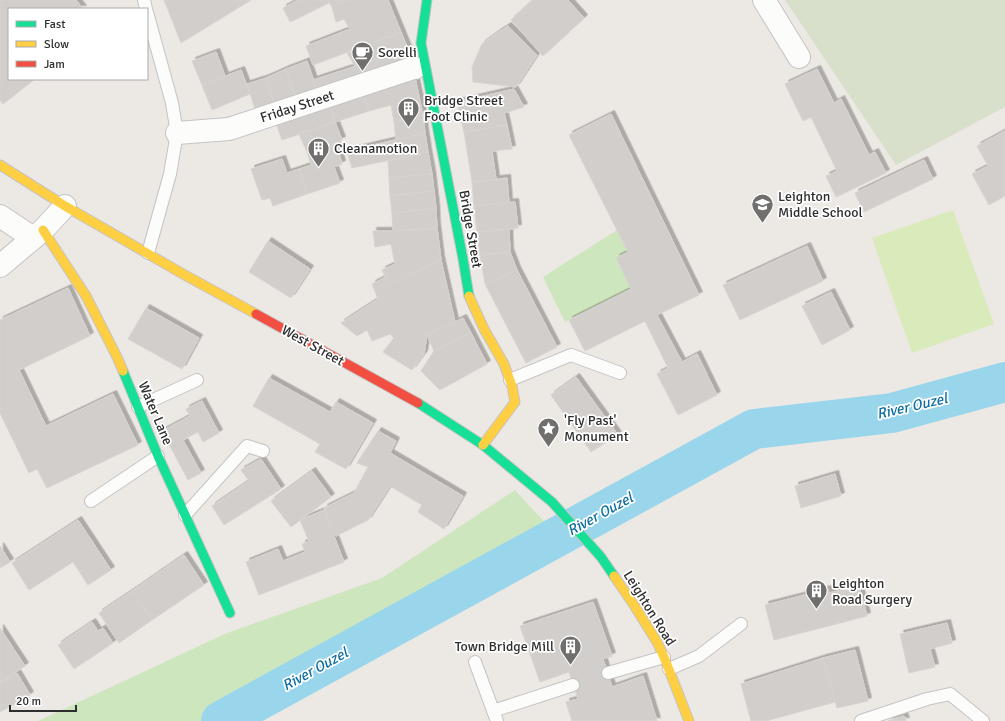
<svg xmlns="http://www.w3.org/2000/svg" width="1005" height="721" viewBox="0 0 1005 721" font-family="Signika,sans-serif">
<style>
.green{fill:#cee6be}
.cemetery{fill:#d8e0cc}
.pitch{fill:#d9eabb}
.lines{fill:none;stroke-linecap:round;stroke-linejoin:round}
.river{stroke:#99d6ec;stroke-width:40}
.building{fill:#d1cecb;stroke:#d7d4d0;filter:url(#shadow)}
.lane-casing{stroke:#c5c4c5;stroke-width:14}
.street-casing{stroke:#c5c4c5;stroke-width:24}
.fast-casing{stroke:#c5c4c5;stroke-width:11}
.slow-casing{stroke:#c5c4c5;stroke-width:11}
.jam-casing{stroke:#c5c4c5;stroke-width:11}
.lane{stroke:#fcfcfb;stroke-width:12}
.street{stroke:#fcfcfb;stroke-width:22}
.fast{stroke:#16e098;stroke-width:9}
.slow{stroke:#ffcf43;stroke-width:9}
.jam{stroke:#f24e42;stroke-width:9}
.labels{text-anchor:middle;stroke-width:3.5;stroke-linejoin:round;paint-order:stroke}
.poi-label{font-size:14px;fill:#2e2e2e;stroke:#fff;text-anchor:start}
.street-label{font-size:14px;fill:#2e2e2e;stroke:#fff}
.water-label{font-size:15px;font-style:italic;fill:#0d6fa3;stroke:#fff}
</style>
<defs>
<filter id="shadow"><feDropShadow dx="3.5" dy="-3.5" stdDeviation="0" flood-color="#0004"/></filter>
</defs>
<rect width="100%" height="100%" fill="#ece8e4"/>
<!-- green -->
<g class="green">
<path d="M617 230 628 252 616 258 631 289 565 322 543 277Z"/>
<path d="M515 490 534 511 557 534 213 721H38L227 633 382 578Z"/>
</g>
<!-- cemetery -->
<path class="cemetery" d="M785 0H1005V107L896 165Z"/>
<!-- pitch -->
<path class="pitch" d="M953 210 994 324 912 353 872 238Z"/>
<g class="lines">
<!-- river -->
<path class="river" d="M221 721 754 429 892 413 1005 382"/>
</g>
<!-- building -->
<g class="building">
<path d="M0 0H76L83 9H9V79H35L3 104 0 100Z"/>
<path d="M164 0H251L181 43Z"/>
<path d="M298 0H327L329 3 290 22 283 8Z"/>
<path d="M328 0H347L332 7Z"/>
<path d="M347 0H388L401 32 313 65 306 46 350 29 344 19 336 22 332 7Z"/>
<path d="M533 0H568L584 18 543 56 511 20Z"/>
<path d="M508 26 537 55 516 87 473 82 472 67 482 44 497 33Z"/>
<path d="M401 32 408 49 355 66 347 53Z"/>
<path d="M408 49 412 63 318 93 313 80Z"/>
<path d="M216 52 225 76 202 85 192 61Z"/>
<path d="M307 61 318 93 296 100 286 69Z"/>
<path d="M286 69 296 100 275 106 266 78Z"/>
<path d="M817 69 834 103 841 99 869 155 875 152 886 173 836 197 826 176 837 171 811 117 803 121 785 84Z"/>
<path d="M241 70 250 94 212 110 202 85Z"/>
<path d="M414 73 423 115 394 122 391 105 369 111 363 89Z"/>
<path d="M266 78 275 106 256 112 247 84Z"/>
<path d="M363 89 369 111 335 122 328 100Z"/>
<path d="M514 89 524 107 504 113 507 125 464 132 457 102Z"/>
<path d="M328 100 335 122 282 140 274 118Z"/>
<path d="M611 114 699 295 657 315 682 362 697 354 717 395 678 415 657 374 668 368 645 321 585 351 569 320 631 289 616 258 628 252 569 135Z"/>
<path d="M423 115 425 133 396 140 394 122Z"/>
<path d="M335 122 342 140 307 152 299 134Z"/>
<path d="M507 125 512 149 492 151 496 179 472 182 464 132Z"/>
<path d="M1005 131V196L989 205 972 174 988 166 977 146Z"/>
<path d="M425 133 428 152 352 168 347 151Z"/>
<path d="M336 143 342 164 334 167 340 183 307 194 299 169 311 165 307 152Z"/>
<path d="M428 152 432 174 389 178 388 161Z"/>
<path d="M282 159 287 173 299 169 307 194 273 206 270 198 262 200 251 169Z"/>
<path d="M924 160 933 179 864 212 855 193Z"/>
<path d="M432 174 434 191 390 196 389 178Z"/>
<path d="M507 178 509 203 474 206 472 182Z"/>
<path d="M434 191 436 208 392 213 390 196Z"/>
<path d="M515 202 518 228 477 232 474 206Z"/>
<path d="M436 208 437 228 393 231 392 213Z"/>
<path d="M437 228 441 260 389 284 382 270 395 264 391 244 375 247 373 231H393Z"/>
<path d="M509 229 510 252 480 255 477 232Z"/>
<path d="M268 241 310 269 291 298 249 272Z"/>
<path d="M807 246 823 281 740 320 723 285Z"/>
<path d="M510 252 517 270 485 284 480 255Z"/>
<path d="M441 260 455 322 427 335 424 354 412 370 383 352 394 338 390 334 372 341 367 330 357 336 341 323 378 299 372 284 386 277 389 284Z"/>
<path d="M517 270 557 347 526 363 485 284Z"/>
<path d="M68 288 90 336 19 370 46 426 113 394 138 445 47 488 37 469 29 473 0 413V320Z"/>
<path d="M831 292 850 330 822 345 802 306Z"/>
<path d="M146 308 199 338 182 369 128 339Z"/>
<path d="M463 318 471 333 434 351 427 335Z"/>
<path d="M471 333 487 364 440 390 421 371 434 351Z"/>
<path d="M576 377 618 435 591 452 551 395Z"/>
<path d="M269 378 330 412 336 402 373 423 346 469 315 452 320 444 253 406Z"/>
<path d="M202 401 219 433 203 442 198 432 183 440 201 473 188 480 162 431 190 416 186 409Z"/>
<path d="M378 431 396 441 390 453 463 496 444 529 418 512 422 505 390 486 368 520 336 536 324 508 354 493 368 467 357 463Z"/>
<path d="M261 459 281 489 224 525 212 506 249 481 241 470Z"/>
<path d="M312 471 331 497 291 527 271 501Z"/>
<path d="M835 474 841 496 801 508 795 486Z"/>
<path d="M324 510 344 562 259 595 246 562 278 549 283 561 305 552 302 544 309 541 300 520Z"/>
<path d="M78 520 111 570 88 585 73 562 29 590 12 563Z"/>
<path d="M0 546 10 562 0 568Z"/>
<path d="M184 555 204 585 152 620 132 591Z"/>
<path d="M859 586 867 616 774 640 765 605 828 589 829 593Z"/>
<path d="M132 591 152 620 119 643 99 613Z"/>
<path d="M593 602 612 656 603 659 612 687 643 676 657 721H572L566 702 578 699 569 672 540 682 520 626Z"/>
<path d="M92 622 98 631 103 628 113 643 74 669 58 645Z"/>
<path d="M947 623 952 643 930 649 935 667 909 673 900 634Z"/>
<path d="M0 628 25 666 0 682Z"/>
<path d="M855 650 868 701 837 708 823 658Z"/>
<path d="M823 658 835 702 766 721H751L741 684Z"/>
<path d="M17 673 30 695 0 712V683Z"/>
<path d="M904 716 906 721H888Z"/>
</g>
<g class="lines">
<defs>
<g id="lane">
<path d="M144 0 146 9"/>
<path d="M147 12 172 103 177 133 170 174 148 253"/>
<path d="M510 380 571 355 620 373"/>
<path d="M138 407 197 380"/>
<path d="M91 501 158 456"/>
<path d="M185 515 247 446 263 451"/>
<path d="M475 662 497 721"/>
<path d="M669 669 699 656 741 624"/>
<path d="M608 673 664 657"/>
<path d="M493 711 573 685"/>
<path d="M861 721 927 699 950 694 983 721"/>
</g>
<g id="street">
<path d="M764 0 799 57"/>
<path d="M177 133 229 129 413 68H415"/>
<path d="M0 216 33 238"/>
<path d="M0 266 43 230 65 206"/>
</g>
<g id="fast">
<path d="M427 0 421 43 463 259 469 296"/>
<path d="M123 371 158 456 230 613"/>
<path d="M418 403 483 445 552 502 601 557 614 576"/>
</g>
<g id="slow">
<path d="M0 165 65 206 183 274 256 314"/>
<path d="M43 230 86 296 117 357 123 371"/>
<path d="M469 296 484 329 504 364 512 386 515 402 483 445"/>
<path d="M614 576 634 605 657 642 664 657 689 721"/>
</g>
<path id="jam" d="M256 314 418 403"/>
</defs>
<!-- lane casing -->
<use href="#lane" class="lane-casing"/>
<!-- street casing -->
<use href="#street" class="street-casing"/>
<!-- fast casing -->
<use href="#fast" class="fast-casing"/>
<!-- slow casing -->
<use href="#slow" class="slow-casing"/>
<!-- jam casing -->
<use href="#jam" class="jam-casing"/>
<!-- lane -->
<use href="#lane" class="lane"/>
<!-- street -->
<use href="#street" class="street"/>
<!-- fast -->
<use href="#fast" class="fast"/>
<!-- slow -->
<use href="#slow" class="slow"/>
<!-- jam -->
<use href="#jam" class="jam"/>
</g>
<!-- icons -->
<defs>
<symbol id="cafe-pin" viewBox="-11 -11 22 30"><path d="M0 17L-7.5 6A9.5 9.5 0 1 1 7.5 6Z" fill="#706f6e" stroke="#fff"/><path d="M-5.5-4.5H6V0H3Q3 3.5 0 3.5H-2.5Q-5.5 3.5-5.5 0ZM3-3.2v2h1.7v-2ZM-6 4.5H4V6H-6Z" fill="#fff"/></symbol>
<symbol id="building-pin" viewBox="-11 -11 22 30"><path d="M0 17L-7.5 6A9.5 9.5 0 1 1 7.5 6Z" fill="#706f6e" stroke="#fff"/><path d="M-4-6H4V6H1V3H-1V6H-4ZM-2.5-4.3h1.7v1.8h-1.7ZM.8-4.3h1.7v1.8H.8ZM-2.5-1h1.7V.8h-1.7ZM.8-1h1.7V.8H.8Z" fill="#fff"/></symbol>
<symbol id="school-pin" viewBox="-11 -11 22 30"><path d="M0 17L-7.5 6A9.5 9.5 0 1 1 7.5 6Z" fill="#706f6e" stroke="#fff"/><path d="M0-5L7-2L0 1L-7-2ZM-4 1L0 2.5L4 1V4Q0 6-4 4Z" fill="#fff"/></symbol>
<symbol id="sight-pin" viewBox="-11 -11 22 30"><path d="M0 17L-7.5 6A9.5 9.5 0 1 1 7.5 6Z" fill="#706f6e" stroke="#fff"/><path d="M0-6L1.8-2.2L6-1.7L2.9 1.2L3.7 5.4L0 3.3L-3.7 5.4L-2.9 1.2L-6-1.7L-1.8-2.2Z" fill="#fff"/></symbol>
</defs>
<g fill-rule="evenodd">
<use href="#cafe-pin" x="350" y="40" width="25" height="34"/>
<use href="#building-pin" x="396" y="96" width="25" height="34"/>
<use href="#building-pin" x="306" y="136" width="25" height="34"/>
<use href="#school-pin" x="750" y="192" width="25" height="34"/>
<use href="#sight-pin" x="536" y="416" width="25" height="34"/>
<use href="#building-pin" x="804" y="578" width="25" height="34"/>
<use href="#building-pin" x="558" y="634" width="25" height="34"/>
</g>
<g class="labels">
<!-- poi labels -->
<g class="poi-label">
<text x="378" y="57">Sorelli</text>
<text x="424" y="105">Bridge Street<tspan x="424" dy="16">Foot Clinic</tspan></text>
<text x="334" y="153">Cleanamotion</text>
<text x="778" y="201">Leighton<tspan x="778" dy="16">Middle School</tspan></text>
<text x="564" y="425">'Fly Past'<tspan x="564" dy="16">Monument</tspan></text>
<text x="832" y="588">Leighton<tspan x="832" dy="16">Road Surgery</tspan></text>
<text x="554" y="651" text-anchor="end">Town Bridge Mill</text>
</g>
<!-- street labels -->
<g class="street-label">
<text transform="translate(297 106) rotate(-18)" y="5">Friday Street</text>
<text transform="translate(471 229) rotate(80)" y="5">Bridge Street</text>
<text transform="translate(313 345) rotate(29)" y="5">West Street</text>
<text transform="translate(156 413) rotate(67)" y="5">Water Lane</text>
<text transform="translate(650 608) rotate(58)" y="5">Leighton Road</text>
</g>
<!-- water labels -->
<g class="water-label">
<text transform="translate(912 406) rotate(-13)" y="5">River Ouzel</text>
<text transform="translate(600 514) rotate(-29)" y="5">River Ouzel</text>
<text transform="translate(315 669) rotate(-29)" y="5">River Ouzel</text>
</g>
</g>
<!-- legend -->
<rect x="8" y="8" width="140" height="72" fill="#ffffff" stroke="#ababab"/>
<rect x="16" y="21" width="20" height="6" fill="#16e098" stroke="#ababab"/>
<text x="44" y="28" font-size="12" fill="#2e2e2e">Fast</text>
<rect x="16" y="41" width="20" height="6" fill="#ffcf43" stroke="#ababab"/>
<text x="44" y="48" font-size="12" fill="#2e2e2e">Slow</text>
<rect x="16" y="61" width="20" height="6" fill="#f24e42" stroke="#ababab"/>
<text x="44" y="68" font-size="12" fill="#2e2e2e">Jam</text>
<!-- scale -->
<path d="M10 705v6h66v-6" fill="none" stroke="#2e2e2e" stroke-width="2"/>
<text x="16" y="705" font-size="12" fill="#2e2e2e" stroke="#ffffff" stroke-width="3" paint-order="stroke">20 m</text>
</svg>
